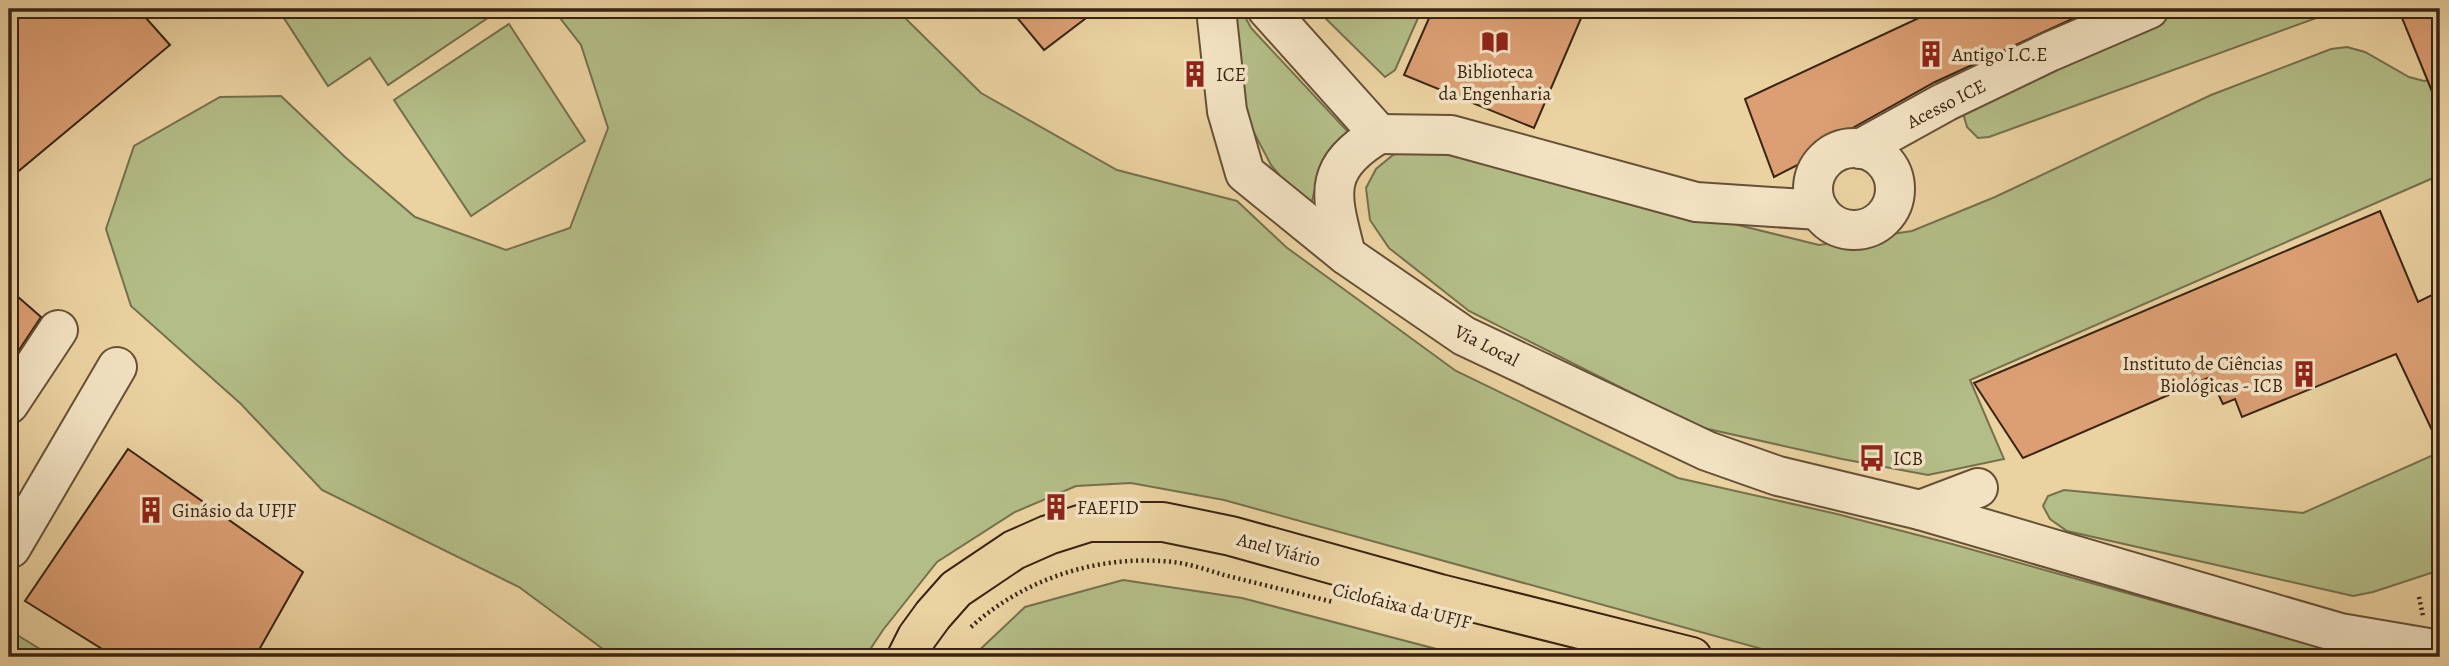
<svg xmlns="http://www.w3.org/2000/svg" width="2449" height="666" viewBox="0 0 2449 666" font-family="Alegreya,serif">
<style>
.green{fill:#b3bd87;stroke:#76704d;stroke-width:2}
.building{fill:#db9f73;stroke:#3a2413;stroke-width:2}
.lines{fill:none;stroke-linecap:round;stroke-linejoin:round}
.minor-casing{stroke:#665036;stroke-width:42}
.major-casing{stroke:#3a2413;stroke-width:42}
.path{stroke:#3a2413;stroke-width:4.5;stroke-dasharray:2 3.5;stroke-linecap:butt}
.minor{stroke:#f2e2c2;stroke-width:38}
.major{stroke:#ebd2a1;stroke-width:38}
.labels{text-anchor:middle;stroke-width:7;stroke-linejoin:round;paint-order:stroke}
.poi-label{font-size:19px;fill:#3a2413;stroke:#f2e2c2;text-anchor:start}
.street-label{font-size:19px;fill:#3a2413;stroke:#f2e2c2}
</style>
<rect width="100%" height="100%" fill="#ebd2a1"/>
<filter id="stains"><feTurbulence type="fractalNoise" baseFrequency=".00286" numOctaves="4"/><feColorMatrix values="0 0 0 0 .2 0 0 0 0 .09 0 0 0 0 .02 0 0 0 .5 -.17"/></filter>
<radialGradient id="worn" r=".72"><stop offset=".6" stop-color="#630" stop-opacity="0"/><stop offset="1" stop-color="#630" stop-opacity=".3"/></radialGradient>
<!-- green -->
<g class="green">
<path d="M278 9H501L388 85 370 58 328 86Z"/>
<path d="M553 9H896L981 93 1117 170 1237 201 1286 247 1456 371 1678 478 1837 514 1952 544 2355 657H1791L1224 500 1131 483 1076 486 1015 512 937 562 883 630 865 657H617L607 652 519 587 322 490 241 404 131 306 106 229 134 146 220 97 281 96 345 157 415 217 506 250 570 228 608 128 581 45Z"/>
<path d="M1234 9H1241L1251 28 1350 134 1319 173 1311 205 1284 181 1271 165 1251 127 1234 61Z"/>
<path d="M1316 9H1422L1395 70 1385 77Z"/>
<path d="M2180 9H2341L1989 137 1978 138 1967 127 1963 113 1968 103Z"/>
<path d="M509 24 585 141 471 216 394 100Z"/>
<path d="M2347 47 2365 52 2409 77 2424 81 2440 78V175L1970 380 2004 459 1928 475 1842 459 1699 427 1469 311 1389 248 1370 220 1366 188 1376 169 1393 155 1422 147 1819 245 1912 231 1995 197 2211 95 2331 49Z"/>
<path d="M2440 452V570L2373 592 2353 596 2067 531 2050 519 2043 506 2048 496 2064 490 2303 513Z"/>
<path d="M1123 580 1242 598 1467 657H972L1025 607Z"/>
<path d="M9 630 53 657H9Z"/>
</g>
<!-- building -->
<g class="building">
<path d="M9 9H138L170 45 9 179Z"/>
<path d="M1010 9H1098L1044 50Z"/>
<path d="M1433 9H1585L1534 128 1404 75Z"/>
<path d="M1938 9H2094L1935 82 1849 130 1842 137 1839 144 1774 177 1745 99Z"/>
<path d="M2417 9H2440V111L2402 18Z"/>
<path d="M2380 211 2418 302 2440 291V447L2396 354 2242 417 2235 399 2223 404 2210 377 2023 458 1974 383Z"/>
<path d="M9 289 41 317 9 365Z"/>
<path d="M128 449 303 572 255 657H115L25 601Z"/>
</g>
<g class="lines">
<defs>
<g id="minor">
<path d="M1216 9 1227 111 1245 173 1346 255 1464 336 1707 451 1778 476 1920 510 2340 633 2440 650"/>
<path d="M1267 9 1379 134C1319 170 1332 197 1346 255"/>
<path d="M1379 134 1451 135 1696 202 1819 210"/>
<circle cx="1854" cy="189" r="41"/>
<path d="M1860 149 1945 102 2049 52 2149 9"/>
<path d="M9 404 58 330"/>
<path d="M1920 510 1978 488"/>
<path d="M11 548 117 367"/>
</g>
<path id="major" d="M907 657 917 637 933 615 956 589 1014 550 1048 535 1089 522H1163L1231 536 1440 594 1692 657"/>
</defs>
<!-- minor casing -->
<use href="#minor" class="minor-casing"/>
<!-- major casing -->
<use href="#major" class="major-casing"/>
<!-- path -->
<g class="path">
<path d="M2419 597 2423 616"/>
<path d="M971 627C1025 578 1100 554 1173 562 1190 564 1208 570 1224 575 1260 584 1297 593 1333 602"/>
</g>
<!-- minor -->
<use href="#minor" class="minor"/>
<!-- major -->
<use href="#major" class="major"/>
</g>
<!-- icons -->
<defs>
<symbol id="library-bare" viewBox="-9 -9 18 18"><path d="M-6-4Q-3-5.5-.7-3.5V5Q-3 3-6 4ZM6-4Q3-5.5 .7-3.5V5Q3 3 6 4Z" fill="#8f2418" stroke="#f2e2c2" stroke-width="2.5" paint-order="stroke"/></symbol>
<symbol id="building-bare" viewBox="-9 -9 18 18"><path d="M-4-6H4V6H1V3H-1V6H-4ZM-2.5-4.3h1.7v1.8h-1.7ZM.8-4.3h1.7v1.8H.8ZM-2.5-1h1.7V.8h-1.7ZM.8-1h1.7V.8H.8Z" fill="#8f2418" stroke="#f2e2c2" stroke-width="2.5" paint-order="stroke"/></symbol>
<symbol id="bus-bare" viewBox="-9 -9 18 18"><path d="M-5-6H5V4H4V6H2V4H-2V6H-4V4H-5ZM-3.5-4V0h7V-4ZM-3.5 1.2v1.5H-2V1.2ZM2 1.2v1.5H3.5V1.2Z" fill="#8f2418" stroke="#f2e2c2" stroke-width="2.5" paint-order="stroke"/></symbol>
</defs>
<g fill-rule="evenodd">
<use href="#library-bare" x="1476" y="23" width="38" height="38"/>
<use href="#building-bare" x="1912" y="35" width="38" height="38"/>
<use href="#building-bare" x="1176" y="55" width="38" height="38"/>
<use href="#building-bare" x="2285" y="355" width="38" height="38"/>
<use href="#bus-bare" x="1853" y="439" width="38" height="38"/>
<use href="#building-bare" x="1037" y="488" width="38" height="38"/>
<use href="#building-bare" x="132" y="491" width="38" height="38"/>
</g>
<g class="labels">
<!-- poi labels -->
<g class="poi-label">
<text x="1952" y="61">Antigo I.C.E</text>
<text x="1495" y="78" text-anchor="middle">Biblioteca<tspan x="1495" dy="22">da Engenharia</tspan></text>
<text x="1216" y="81">ICE</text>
<text x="2283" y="370" text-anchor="end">Instituto de Ciências<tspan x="2283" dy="22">Biológicas - ICB</tspan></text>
<text x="1893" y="465">ICB</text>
<text x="1077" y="514">FAEFID</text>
<text x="172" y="517">Ginásio da UFJF</text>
</g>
<!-- street labels -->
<g class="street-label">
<text transform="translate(1946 103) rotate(-27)" y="7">Acesso ICE</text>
<text transform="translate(1487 345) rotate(27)" y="7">Via Local</text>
<text transform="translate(1279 549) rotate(15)" y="7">Anel Viário</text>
<text transform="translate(1402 605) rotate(14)" y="7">Ciclofaixa da UFJF</text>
</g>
</g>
<!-- margin -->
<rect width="2449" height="666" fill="none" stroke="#ebd2a1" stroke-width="35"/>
<rect x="10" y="10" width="2428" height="645" fill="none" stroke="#3a2413" stroke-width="3.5"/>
<rect x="18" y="18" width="2414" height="631" fill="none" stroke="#3a2413" stroke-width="2"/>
<rect width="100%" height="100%" filter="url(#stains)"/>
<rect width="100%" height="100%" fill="url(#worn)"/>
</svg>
